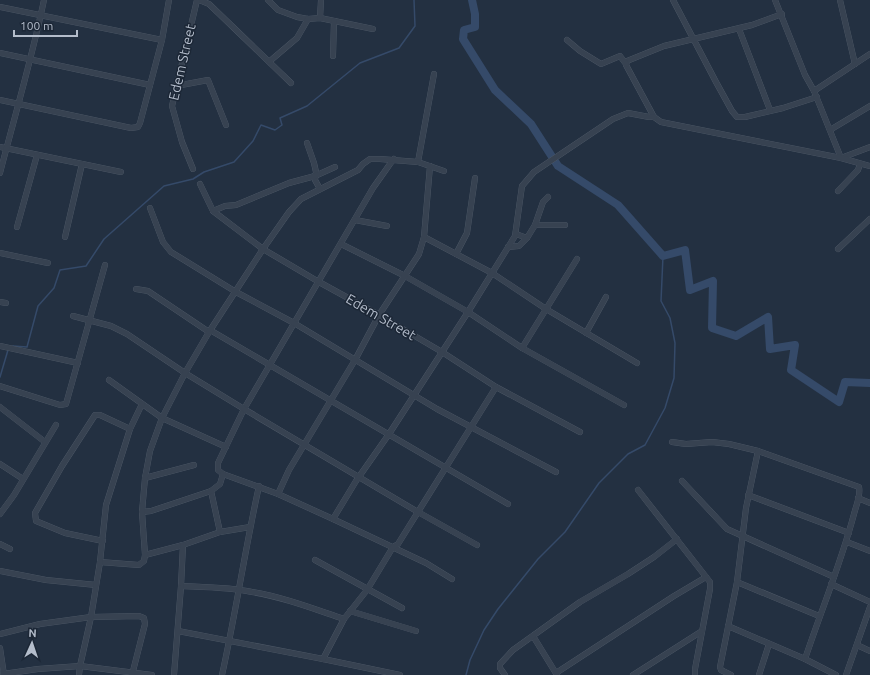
<svg xmlns="http://www.w3.org/2000/svg" width="870" height="675" viewBox="0 0 870 675" font-family="Ubuntu,sans-serif">
<style>
.lines{fill:none;stroke-linecap:round;stroke-linejoin:round}
.stream{stroke:#354a69;stroke-width:1.5}
.river{stroke:#354a69;stroke-width:8}
.minor-casing{stroke:#525d6b;stroke-width:6}
.minor{stroke:#374251;stroke-width:5.5}
.labels{text-anchor:middle;stroke-width:3;stroke-linejoin:round;paint-order:stroke}
.street-label{font-size:14px;fill:#b4bdcb;stroke:#1c2736}
</style>
<rect width="100%" height="100%" fill="#233041"/>
<g class="lines">
<!-- stream -->
<g class="stream">
<path d="M13 346 27 347 38 306 54 288 60 270 86 266 104 239 164 186 193 179 204 172 234 162 253 141 261 125 275 130 282 125 280 118 307 106 360 63 399 48 415 26 414 0"/>
<path d="M0 377 8 350"/>
<path d="M466 675 470 660 484 630 498 609 538 559 565 532 599 483 628 454 645 445 665 408 674 378 675 343 670 318 661 301 663 256"/>
</g>
<!-- river -->
<path class="river" d="M472 0 475 14V27L464 30 463 39 495 90 531 124 558 166 618 205 663 256 685 250 690 290 713 281 712 328 736 336 768 317 770 349 795 345 791 370 839 402 845 382 870 383"/>
<defs>
<g id="minor">
<path d="M199 0 209 4 291 83"/>
<path d="M268 0 278 10 297 17 308 19 320 18 373 29"/>
<path d="M673 0 716 82 732 111 737 117H745L783 108 817 97"/>
<path d="M775 0 805 75 814 91 841 158 870 147"/>
<path d="M840 0 855 64"/>
<path d="M0 7 162 40"/>
<path d="M782 14 752 25 664 46 627 61 626 65 654 117 661 122 841 158 870 166"/>
<path d="M320 18 321 0"/>
<path d="M739 29 770 110"/>
<path d="M567 40 580 51 601 64 620 56 626 64"/>
<path d="M0 53 150 85"/>
<path d="M333 56 334 21"/>
<path d="M270 61 297 38 308 19"/>
<path d="M176 86 208 80 226 125"/>
<path d="M814 91 870 54"/>
<path d="M0 100 131 128 138 127 140 123 162 40 169 0"/>
<path d="M830 130 870 106"/>
<path d="M307 143 314 163 316 172 315 180 320 189"/>
<path d="M0 147 121 172"/>
<path d="M394 159 390 164 373 188 244 409 218 463V470L223 474 278 494 333 519 426 563 452 579"/>
<path d="M418 162 434 74"/>
<path d="M193 169 182 142 172 106 197 0"/>
<path d="M0 173C15 115 32 58 44 0"/>
<path d="M200 184 213 211 263 249 319 282 379 315 442 352 496 387 580 432"/>
<path d="M838 191 858 170 860 164"/>
<path d="M150 208 163 242 171 252 236 292 294 323 437 409 556 472"/>
<path d="M213 211 225 206 236 205 289 183 315 176 335 167"/>
<path d="M355 220 387 226"/>
<path d="M535 225H565"/>
<path d="M17 227 37 155"/>
<path d="M516 234 527 238 535 225 543 202 548 197"/>
<path d="M65 237 82 164"/>
<path d="M424 237 492 273 546 309 637 363"/>
<path d="M341 244 405 276 468 312 522 348 624 405"/>
<path d="M508 247 519 246 527 238"/>
<path d="M838 249 870 219"/>
<path d="M0 253 48 263"/>
<path d="M456 254 467 233 475 178"/>
<path d="M136 289 148 291 209 332"/>
<path d="M0 302 6 303"/>
<path d="M73 316 111 326 127 334 185 373 244 409 418 512 477 545"/>
<path d="M210 330 508 504"/>
<path d="M586 333 606 297"/>
<path d="M0 346 78 363"/>
<path d="M522 348 577 259"/>
<path d="M109 380 162 418 226 447"/>
<path d="M0 386 60 405 66 404 105 265"/>
<path d="M0 407 45 442"/>
<path d="M672 442 686 444 712 442 729 444 758 451 859 487C861 495 856 506 854 514 841 563 821 611 805 659"/>
<path d="M0 464 23 479"/>
<path d="M145 478 194 465"/>
<path d="M682 481 727 529 834 577"/>
<path d="M638 490 710 582V589L695 669V675"/>
<path d="M211 491 220 532"/>
<path d="M278 494 289 470 355 360 379 315 419 254 424 237 430 166"/>
<path d="M748 495 849 533"/>
<path d="M858 498 870 503"/>
<path d="M142 512 151 511 211 491 220 484 223 474"/>
<path d="M0 514 14 495 56 425"/>
<path d="M333 519 356 481 389 434 468 312 515 236 522 186 534 172 613 119 628 113 649 117H654"/>
<path d="M103 541 65 533 36 521 35 513 62 466 95 415H100L130 429"/>
<path d="M847 542 870 551"/>
<path d="M0 544 10 549"/>
<path d="M145 555 183 545 220 532 250 527"/>
<path d="M315 560 402 608"/>
<path d="M100 562 139 565 144 561 145 555 142 512 145 478 150 451 162 418 185 373 209 332 263 249 289 212 301 199 358 170 363 164 370 159H380L418 162 444 171"/>
<path d="M0 571 46 580 96 585"/>
<path d="M737 582 819 616"/>
<path d="M831 584 870 602"/>
<path d="M181 586C204 587 229 587 252 592 283 597 314 609 344 619"/>
<path d="M350 611 416 631"/>
<path d="M728 626 805 659 836 675"/>
<path d="M178 631 323 659 400 675"/>
<path d="M0 634 40 624 91 617 139 616 144 618 145 624 132 675"/>
<path d="M533 636 557 675"/>
<path d="M857 645 870 651"/>
<path d="M0 648 4 675"/>
<path d="M323 659 344 619 367 590 393 547 398 544 496 387"/>
<path d="M556 673 674 596 706 577"/>
<path d="M3 674 38 669 80 666 152 675"/>
<path d="M79 675 80 666 91 617 100 562 106 505 130 429 142 404"/>
<path d="M174 675 181 586 183 545"/>
<path d="M222 675C236 612 245 549 259 486"/>
<path d="M505 675 500 668V664L513 650 580 602 628 574 654 557 677 539"/>
<path d="M633 675 702 631"/>
<path d="M731 675 721 670 720 667 737 582 746 508 758 451"/>
<path d="M759 675 769 644"/>
<path d="M846 675 870 607"/>
</g>
</defs>
<!-- minor casing -->
<use href="#minor" class="minor-casing"/>
<!-- minor -->
<use href="#minor" class="minor"/>
</g>
<g class="labels">
<!-- street labels -->
<g class="street-label">
<text transform="translate(182 62) rotate(-77)" y="5">Edem Street</text>
<text transform="translate(381 317) rotate(30)" y="5">Edem Street</text>
</g>
</g>
<!-- north arrow -->
<g transform="translate(32 643) rotate(3)" stroke="#1c2736" stroke-width="3" paint-order="stroke">
<path d="M0-3L7 15L0 10L-7 15Z" fill="#b4bdcb"/>
<text y="-6" font-size="11" font-weight="bold" text-anchor="middle" fill="#b4bdcb">N</text>
</g>
<!-- scale -->
<path d="M14 30v6h63v-6" fill="none" stroke="#b4bdcb" stroke-width="2"/>
<text x="20" y="30" font-size="12" fill="#b4bdcb" stroke="#1c2736" stroke-width="3" paint-order="stroke">100 m</text>
</svg>
